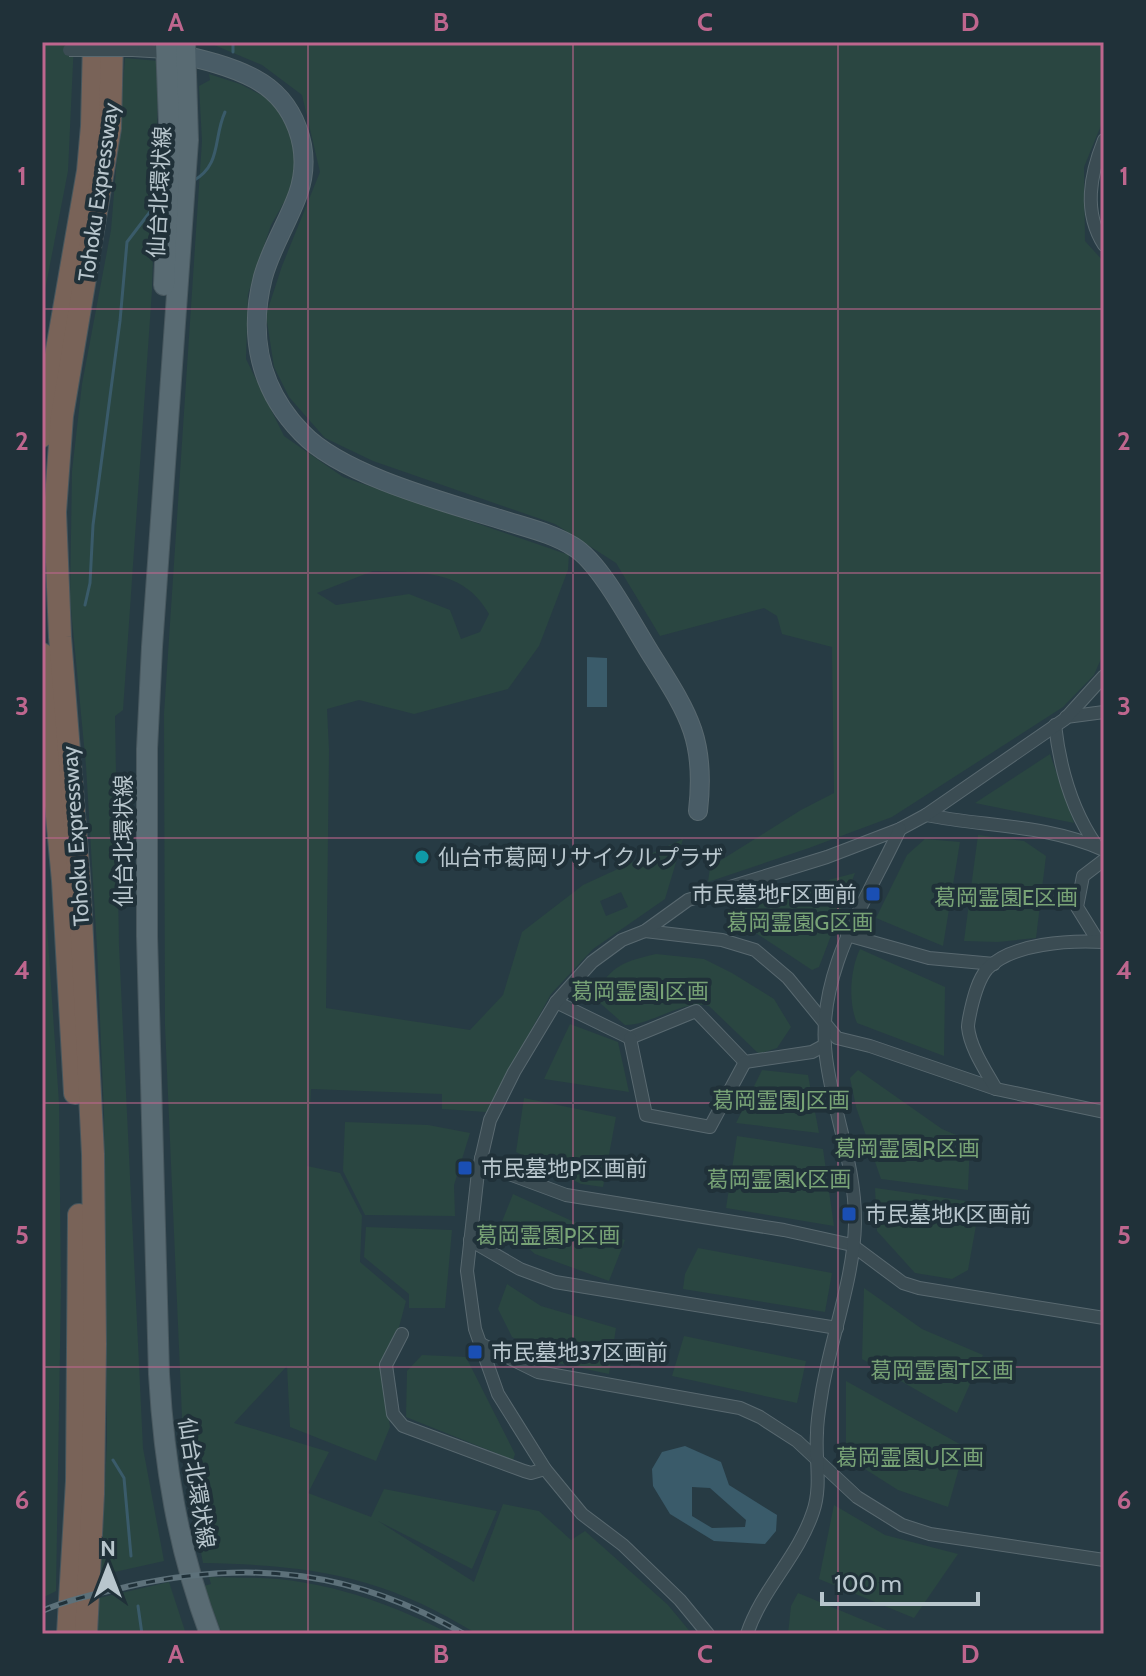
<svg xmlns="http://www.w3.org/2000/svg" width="1146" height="1676" viewBox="0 0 1146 1676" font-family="Cabin,'Noto Sans JP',sans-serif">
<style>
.green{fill:#2a4641;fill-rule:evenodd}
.water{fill:#3a5b6a;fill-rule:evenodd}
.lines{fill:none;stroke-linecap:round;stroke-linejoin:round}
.stream{stroke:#3a5b6a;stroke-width:3}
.street-casing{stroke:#596970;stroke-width:14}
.secondary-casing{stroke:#596970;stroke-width:20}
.primary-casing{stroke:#48585f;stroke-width:22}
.highway-casing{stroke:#46565d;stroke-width:24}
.street{stroke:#3b4c53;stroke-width:12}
.secondary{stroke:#495c66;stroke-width:18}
.primary{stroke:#596b73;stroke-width:20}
.highway{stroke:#796358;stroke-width:22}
.rail-casing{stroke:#5d717a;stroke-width:6}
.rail{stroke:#203139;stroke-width:3;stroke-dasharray:9;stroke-linecap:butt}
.street-bridge-casing{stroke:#596970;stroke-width:14;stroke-linecap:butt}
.street-bridge{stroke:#3b4c53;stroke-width:12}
.grid{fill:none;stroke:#be668e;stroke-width:2;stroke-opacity:0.55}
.culture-dot{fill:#0f9aa8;stroke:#203139;stroke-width:3}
.transit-dot{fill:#1a4fb4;stroke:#203139;stroke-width:3}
.labels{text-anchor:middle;stroke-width:8;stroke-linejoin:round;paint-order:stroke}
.street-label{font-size:22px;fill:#b8c6cd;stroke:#203139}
.poi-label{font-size:22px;fill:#b8c6cd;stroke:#203139;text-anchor:start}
.park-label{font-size:22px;fill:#78a376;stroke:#203139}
.neatline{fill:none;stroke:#be668e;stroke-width:3}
.grid-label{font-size:26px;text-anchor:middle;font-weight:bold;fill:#be668e}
</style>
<rect width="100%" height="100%" fill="#273b44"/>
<!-- green -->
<g class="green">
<path d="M42 42H74L68 171 42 306Z"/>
<path d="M207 42H1104V118L1084 167 1085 241 1104 262V652L1094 675 1063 707 892 817 809 848 708 882 710 867 801 810 834 793 832 647 782 634 777 616 764 608 660 636 616 563 555 524 373 461 325 438 289 397 274 367 266 315 282 266 320 172 302 95 262 65Z"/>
<path d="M125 58 159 61 152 290 123 710 115 716 119 946 143 1448 164 1561 101 1575 107 1440 104 1115 97 948 86 766 70 599 72 471 82 384 111 230Z"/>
<path d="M209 74 240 84 269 99 279 110 290 132 295 157 294 175 287 197 271 225 248 294 246 359 284 436 343 477 569 555 568 570 539 646 508 689 414 714 359 700 327 709 329 750 326 1008 470 1030 503 995 522 932 583 885 683 839 665 899 593 949 551 994 486 1112 442 1109V1094L311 1089 307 1166 340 1173 362 1216 360 1262 406 1301 398 1331 381 1364 390 1427 376 1461 290 1427 287 1366 234 1423 329 1452 308 1493 371 1517 384 1489 497 1511 472 1569 378 1521 474 1582 503 1504 539 1511 571 1540 585 1531 668 1605 692 1634H477C384 1576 311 1565 203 1563L184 1463 165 1026 164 714 202 141 199 86 210 80ZM373 571C420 573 463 568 489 614L480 632 461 639 450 610 409 594 336 605 317 593ZM621 892 628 907 606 916 600 901Z"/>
<path d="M1050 754 1074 823 975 803Z"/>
<path d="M978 835 1024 841 1046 856 1036 938 998 942 964 941Z"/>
<path d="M925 839 960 842 943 946 876 918 907 855Z"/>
<path d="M42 852 59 1103 61 1286 56 1591 42 1598Z"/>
<path d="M855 873 819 967 812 970 733 918V905Z"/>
<path d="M860 949 945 987 944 1056 857 1023C848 1002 850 970 860 949Z"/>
<path d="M656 954 704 959 732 973 774 999 791 1027 777 1048 759 1054 709 1006C682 999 653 1025 625 1025L592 996C615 964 620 963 656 954Z"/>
<path d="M570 1024 618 1042 629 1092 544 1079Z"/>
<path d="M762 1070 808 1075 819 1133 736 1123Z"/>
<path d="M858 1070 942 1129 970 1141 968 1190 881 1179 856 1107 850 1078Z"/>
<path d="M524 1098 616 1117 603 1187 581 1184 516 1152Z"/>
<path d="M345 1122 428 1125 470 1133 454 1185 455 1216 365 1215 343 1171Z"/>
<path d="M737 1136 823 1149 834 1226 726 1208Z"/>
<path d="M875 1188 980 1203 968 1270 952 1279 915 1273 877 1231Z"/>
<path d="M513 1194 572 1221 625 1240 609 1281 535 1254 501 1224Z"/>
<path d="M366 1227 452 1230 445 1308H409V1294L364 1257Z"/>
<path d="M698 1248 832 1273 825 1312 683 1289 685 1274Z"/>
<path d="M507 1284 541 1306 616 1328 609 1374 558 1363 512 1337 498 1309Z"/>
<path d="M864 1288 922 1329 983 1355 957 1413 862 1359Z"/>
<path d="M684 1336 806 1361 797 1403 672 1376Z"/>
<path d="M422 1355 466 1357 515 1454 513 1460 406 1417 407 1371Z"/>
<path d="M846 1381 965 1447 948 1507 898 1490 846 1457Z"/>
<path d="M834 1505 885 1535 958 1554 914 1618 819 1579Z"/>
<path d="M209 1577C232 1578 255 1577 278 1579 339 1585 396 1606 450 1634H222L204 1586 211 1584Z"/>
<path d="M169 1582 186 1634H98L99 1598Z"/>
<path d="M798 1593 897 1634H788L791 1606Z"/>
</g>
<!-- water -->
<g class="water">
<path d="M587 657 607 658V707H587Z"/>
<path d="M685 1446 721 1462 729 1485 777 1515 776 1531 765 1544 714 1541 670 1514 653 1486 652 1469 662 1452ZM692 1487 710 1488 746 1520 745 1527 712 1528 692 1516Z"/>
</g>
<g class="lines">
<!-- stream -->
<g class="stream">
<path d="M233 52V42"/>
<path d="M193 181C222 165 213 138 225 112"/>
<path d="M85 605 90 583 93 525 120 321 127 242 159 200"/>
<path d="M113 1460 124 1478 131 1556"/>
<path d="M138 1606 142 1634"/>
</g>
<defs>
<g id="street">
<path d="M133 50 167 52"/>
<path d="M1104 140C1090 175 1083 212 1104 245"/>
<path d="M1066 717 1104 712"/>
<path d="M1055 725C1060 769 1071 809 1096 845"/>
<path d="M926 815C986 827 1046 824 1104 850"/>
<path d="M645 931 722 940 755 950 788 978 837 1038 870 1046 996 1089 1104 1112"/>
<path d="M847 935 929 958 994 964"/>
<path d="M1098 941 1077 907 1083 876 1104 860"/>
<path d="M556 1002 630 1038 696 1011 745 1062 812 1052 825 1045"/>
<path d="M630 1038 646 1115 710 1127 745 1062"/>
<path d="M996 1089C986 1071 970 1048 968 1027 968 1022 970 1014 971 1009 974 996 978 980 987 969 1012 943 1070 940 1104 942"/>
<path d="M481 1158 512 1175 566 1195 784 1230 852 1245 903 1283 919 1288 1104 1318"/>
<path d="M470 1240 520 1269 555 1282 837 1328"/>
<path d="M402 1334 386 1365 393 1414 403 1426 524 1471 531 1473 545 1469"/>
<path d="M481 1344 538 1372 740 1408 760 1417 797 1441 857 1497 902 1525 930 1534 1104 1560"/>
<path d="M708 1634 680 1600 623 1545 582 1514 545 1469 498 1394 475 1329 467 1271 478 1172 490 1120 514 1072 556 1002 592 962 622 940 645 931 688 900 827 857 900 829 926 815 1065 719 1104 676"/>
<path d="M747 1634C762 1589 798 1557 813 1512 822 1486 815 1459 817 1433 817 1419 820 1405 822 1391 831 1338 854 1277 855 1224 856 1166 833 1113 826 1057 815 974 867 900 900 829"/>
</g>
<path id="secondary" d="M174 53C201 59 231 66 255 79 296 101 313 151 298 194 288 222 271 248 263 277 248 336 260 390 302 433 343 476 448 503 506 521 528 528 554 534 574 547 602 564 635 630 654 659 690 716 706 742 698 811"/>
<g id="primary">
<path d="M185 42 188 140 152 647 147 749V936L159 1374C164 1464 178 1549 210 1634"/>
<path d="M164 285 170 149 166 42"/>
</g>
<g id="highway">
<path d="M42 436 88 171 92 126 94 42"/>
<path d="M42 654 63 881 75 1093"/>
<path d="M68 1634 77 1481 79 1215"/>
<path d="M86 1634 93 1494 95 1344 93 1154 79 878 60 637 55 512 62 416 110 128 112 42"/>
</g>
</defs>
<!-- street casing -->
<use href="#street" class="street-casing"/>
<!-- secondary casing -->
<use href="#secondary" class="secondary-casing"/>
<!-- primary casing -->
<use href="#primary" class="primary-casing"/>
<!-- highway casing -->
<use href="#highway" class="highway-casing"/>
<!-- street -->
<use href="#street" class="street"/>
<!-- secondary -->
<use href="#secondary" class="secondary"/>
<!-- primary -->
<use href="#primary" class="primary"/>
<!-- highway -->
<use href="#highway" class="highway"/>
<defs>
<path id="rail" d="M42 1611C70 1599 100 1593 130 1586 252 1559 355 1571 464 1634"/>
</defs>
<!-- rail casing -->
<use href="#rail" class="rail-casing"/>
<!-- rail -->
<use href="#rail" class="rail"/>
<defs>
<path id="street-bridge" d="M69 50H133"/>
</defs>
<!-- street-bridge casing -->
<use href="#street-bridge" class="street-bridge-casing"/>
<!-- street-bridge -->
<use href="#street-bridge" class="street-bridge"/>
</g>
<!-- grid -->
<path class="grid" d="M308 42V1634M573 42V1634M838 42V1634M42 309H1104M42 573H1104M42 838H1104M42 1103H1104M42 1367H1104"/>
<!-- markers -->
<circle class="culture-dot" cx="422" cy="857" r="8"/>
<g class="transit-dot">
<rect x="865" y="886" width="16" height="16" rx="4"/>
<rect x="457" y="1160" width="16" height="16" rx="4"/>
<rect x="841" y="1206" width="16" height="16" rx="4"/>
<rect x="467" y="1344" width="16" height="16" rx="4"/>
</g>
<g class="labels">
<!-- street labels -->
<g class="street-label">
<text transform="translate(98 192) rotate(-82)" y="8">Tohoku Expressway</text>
<text transform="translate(159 192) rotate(-87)" y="8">仙台北環状線</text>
<text transform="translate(75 836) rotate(-94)" y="8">Tohoku Expressway</text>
<text transform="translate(123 841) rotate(-90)" y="8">仙台北環状線</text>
<text transform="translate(197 1483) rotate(81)" y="8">仙台北環状線</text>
</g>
<!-- poi labels -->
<g class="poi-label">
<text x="438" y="865">仙台市葛岡リサイクルプラザ</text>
<text x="857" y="902" text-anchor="end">市民墓地F区画前</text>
<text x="481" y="1176">市民墓地P区画前</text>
<text x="865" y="1222">市民墓地K区画前</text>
<text x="491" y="1360">市民墓地37区画前</text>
</g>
<!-- park labels -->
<g class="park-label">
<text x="1006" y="905">葛岡霊園E区画</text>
<text x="800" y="930">葛岡霊園G区画</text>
<text x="640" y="999">葛岡霊園I区画</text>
<text x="781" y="1108">葛岡霊園J区画</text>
<text x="907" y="1156">葛岡霊園R区画</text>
<text x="779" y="1187">葛岡霊園K区画</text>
<text x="548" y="1243">葛岡霊園P区画</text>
<text x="942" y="1378">葛岡霊園T区画</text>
<text x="910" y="1465">葛岡霊園U区画</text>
</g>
</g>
<!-- border -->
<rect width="1146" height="1676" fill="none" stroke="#203139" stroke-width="88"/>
<!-- north arrow -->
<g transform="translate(108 1568)" stroke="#203139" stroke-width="6" paint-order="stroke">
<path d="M0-6L14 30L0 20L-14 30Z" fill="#b8c6cd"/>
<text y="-12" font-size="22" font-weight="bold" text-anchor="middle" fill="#b8c6cd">N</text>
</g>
<!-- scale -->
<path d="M822 1592v12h156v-12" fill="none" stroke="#b8c6cd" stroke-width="4"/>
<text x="834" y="1592" font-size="24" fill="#b8c6cd" stroke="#203139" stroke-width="6" paint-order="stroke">100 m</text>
<rect x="44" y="44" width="1058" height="1588" class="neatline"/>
<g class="grid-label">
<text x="176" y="31">A</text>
<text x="441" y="31">B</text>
<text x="705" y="31">C</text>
<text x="970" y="31">D</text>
<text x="22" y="185">1</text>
<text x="1124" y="185">1</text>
<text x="22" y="450">2</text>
<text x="1124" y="450">2</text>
<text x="22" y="715">3</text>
<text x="1124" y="715">3</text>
<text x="22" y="979">4</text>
<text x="1124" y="979">4</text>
<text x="22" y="1244">5</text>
<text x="1124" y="1244">5</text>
<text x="22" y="1509">6</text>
<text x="1124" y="1509">6</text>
<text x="176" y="1663">A</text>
<text x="441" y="1663">B</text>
<text x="705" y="1663">C</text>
<text x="970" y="1663">D</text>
</g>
</svg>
